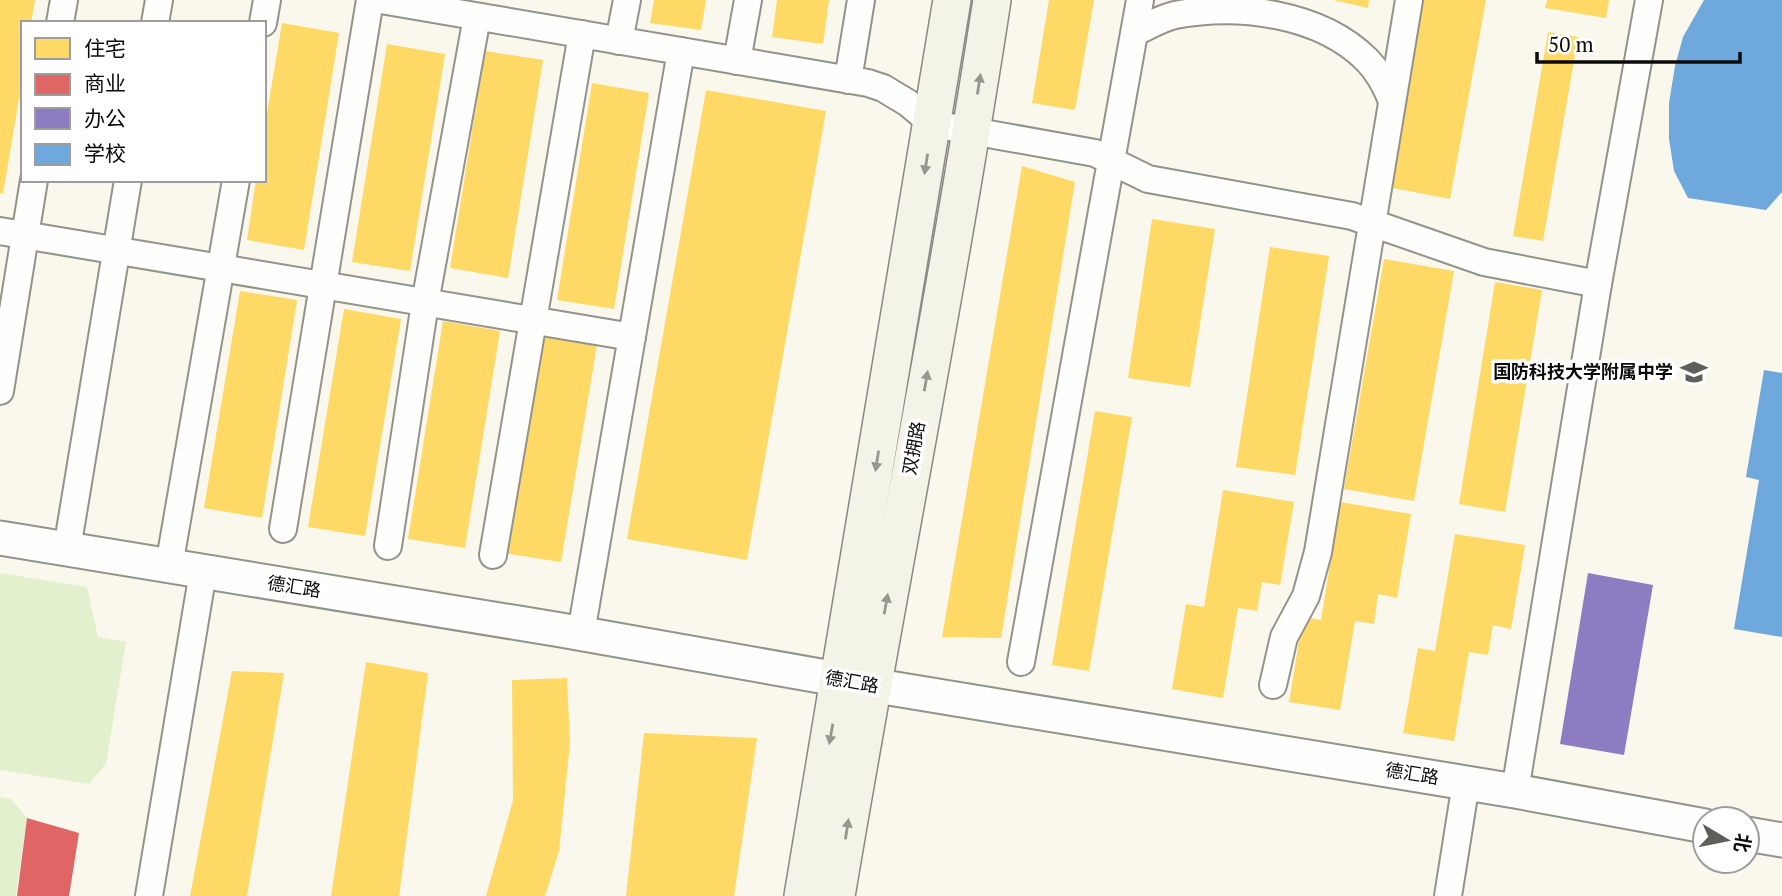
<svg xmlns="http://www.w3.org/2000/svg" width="1782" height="896" viewBox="0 0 1782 896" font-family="'PT Serif','Noto Sans SC',serif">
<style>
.green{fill:#e2f0cd}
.homes{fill:#ffd966}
.shops{fill:#e06666}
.offices{fill:#8e7cc3}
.schools{fill:#6fa8dc}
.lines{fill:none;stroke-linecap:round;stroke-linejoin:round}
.minor-casing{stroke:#93928d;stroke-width:30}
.tertiary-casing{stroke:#93928d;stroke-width:37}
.secondary-casing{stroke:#898883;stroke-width:40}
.minor{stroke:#fefefc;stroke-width:26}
.tertiary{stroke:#fefefc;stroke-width:33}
.secondary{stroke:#f4f3e7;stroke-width:37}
.oneway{fill:#97968f}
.labels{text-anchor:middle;stroke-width:7;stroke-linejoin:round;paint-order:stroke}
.poi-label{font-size:18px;font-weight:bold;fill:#0b0b0b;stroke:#fff;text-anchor:end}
.street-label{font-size:18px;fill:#0b0b0b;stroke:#fff}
</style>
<rect width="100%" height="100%" fill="#faf8ed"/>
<!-- green -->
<g class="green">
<path d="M0 573 87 587 98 637 126 642 106 764 89 784 0 770Z"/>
<path d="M0 797 11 799 27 818 16 896H0Z"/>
</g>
<!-- homes -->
<g class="homes">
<path d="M0 0H35L31 23H23V75L3 194 0 193Z"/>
<path d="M654 0H706L701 30 650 23Z"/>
<path d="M777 0H829L823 44 772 37Z"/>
<path d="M1049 0H1094L1075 110 1032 103Z"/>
<path d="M1333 0H1369L1368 8Z"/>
<path d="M1423 0H1486L1450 199 1388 187Z"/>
<path d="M1547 0H1609L1606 18 1545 8Z"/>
<path d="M282 23 339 33 304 250 247 240 256 180H264V131Z"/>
<path d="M1548 32 1578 37 1543 241 1513 236Z"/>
<path d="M387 44 445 54 410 271 352 262Z"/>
<path d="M485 51 543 60 508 278 450 268Z"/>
<path d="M592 83 649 93 614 309 557 300Z"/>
<path d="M706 90 826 111 747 560 627 539Z"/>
<path d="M1022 166 1075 182 1001 638 942 637Z"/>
<path d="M1152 219 1215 229 1190 387 1128 378Z"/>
<path d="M1270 247 1329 256 1295 475 1236 467Z"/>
<path d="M1384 259 1454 271 1414 501 1344 489Z"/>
<path d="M1495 282 1542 290 1505 512 1459 504Z"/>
<path d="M240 291 297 300 262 518 204 508Z"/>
<path d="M344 309 401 319 365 536 308 527Z"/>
<path d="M443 321 500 331 465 548 408 539Z"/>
<path d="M539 336 597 345 561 562 504 553Z"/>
<path d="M1095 411 1132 417 1089 671 1052 665Z"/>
<path d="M1223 490 1294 502 1280 585 1262 582 1257 611 1238 608 1223 698 1172 689 1186 604 1204 607Z"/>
<path d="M1340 502 1411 514 1397 598 1378 594 1374 624 1355 621 1340 710 1289 702 1303 617 1321 620Z"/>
<path d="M1455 534 1525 545 1511 629 1493 625 1488 655 1469 652 1454 741 1403 733 1418 648 1435 651Z"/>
<path d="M366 662 428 673 399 896H331Z"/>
<path d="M232 671 284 673 247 896H190Z"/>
<path d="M567 678 570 743 559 851 545 896H486L513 800 512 680Z"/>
<path d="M644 733 757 738 734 896H626Z"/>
</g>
<!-- shops -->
<path class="shops" d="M27 818 79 833 69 896H17Z"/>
<!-- offices -->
<path class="offices" d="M1588 573 1653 585 1624 755 1560 744Z"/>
<!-- schools -->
<g class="schools">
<path d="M1704 0H1782V192L1766 210 1688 198 1674 171 1669 139V103L1675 66 1683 37Z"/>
<path d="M1764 370 1782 373V637L1734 629 1759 480 1746 477Z"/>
</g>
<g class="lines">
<defs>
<g id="minor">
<path d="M381 0 868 83 883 88 908 103 933 124 1095 153 1148 179 1352 216 1484 262 1598 284"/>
<path d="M60 23 64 0"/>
<path d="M155 23 159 0"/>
<path d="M263 23 267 0"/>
<path d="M1135 32C1147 27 1161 18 1175 15 1238 3 1320 13 1367 60 1379 72 1386 86 1392 101"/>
<path d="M619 41 627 0"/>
<path d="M737 61 748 0"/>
<path d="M848 80 861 0"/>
<path d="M0 231 632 337"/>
<path d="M0 391 34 180"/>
<path d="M283 529 370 0"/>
<path d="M388 546 425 303 477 17"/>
<path d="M67 549 128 180"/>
<path d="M493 555 582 34"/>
<path d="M169 566 236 180"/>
<path d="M581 633 681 51"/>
<path d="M1021 662 1140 0"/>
<path d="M1273 685 1284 637 1306 596 1318 552 1409 0"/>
<path d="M1515 791 1598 284 1649 0"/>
<path d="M149 896 203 572"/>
<path d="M1448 896 1466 783"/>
</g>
<g id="tertiary">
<path d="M0 538 561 630 871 685 1515 791 1705 826"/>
<path d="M1747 834 1782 840"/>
</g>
<g id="secondary">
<path d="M803 896 952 0"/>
<path d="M836 896C886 597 946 300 992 0"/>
</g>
</defs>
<!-- minor casing -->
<use href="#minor" class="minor-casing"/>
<!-- tertiary casing -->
<use href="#tertiary" class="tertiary-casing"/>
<!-- secondary casing -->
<use href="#secondary" class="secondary-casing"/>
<!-- minor -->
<use href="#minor" class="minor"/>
<!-- tertiary -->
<use href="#tertiary" class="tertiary"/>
<!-- secondary -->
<use href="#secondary" class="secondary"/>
</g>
<!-- one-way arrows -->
<defs><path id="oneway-solid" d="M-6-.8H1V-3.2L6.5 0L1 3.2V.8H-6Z" transform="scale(1.75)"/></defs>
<g class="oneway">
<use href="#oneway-solid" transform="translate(979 84) rotate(-81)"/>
<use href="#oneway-solid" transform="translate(926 164) rotate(99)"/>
<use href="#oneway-solid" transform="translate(926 381) rotate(-80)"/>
<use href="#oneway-solid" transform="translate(877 461) rotate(99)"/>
<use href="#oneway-solid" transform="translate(886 604) rotate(-80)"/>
<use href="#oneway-solid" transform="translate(831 734) rotate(100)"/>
<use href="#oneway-solid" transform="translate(847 829) rotate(-81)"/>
</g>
<!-- icons -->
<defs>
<symbol id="school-bare" viewBox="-9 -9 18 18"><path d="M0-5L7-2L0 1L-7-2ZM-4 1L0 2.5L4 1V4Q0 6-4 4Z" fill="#5f5e5a" stroke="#fff" stroke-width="2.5" paint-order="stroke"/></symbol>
</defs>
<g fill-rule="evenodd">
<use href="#school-bare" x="1675" y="353" width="38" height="38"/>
</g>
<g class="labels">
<!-- poi labels -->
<g class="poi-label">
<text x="1673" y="378">国防科技大学附属中学</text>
</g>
<!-- street labels -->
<g class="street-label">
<text transform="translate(914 448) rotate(-80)" y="6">双拥路</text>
<text transform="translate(294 587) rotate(9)" y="6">德汇路</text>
<text transform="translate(852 682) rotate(10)" y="6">德汇路</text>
<text transform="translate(1412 774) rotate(9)" y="6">德汇路</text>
</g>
</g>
<!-- legend -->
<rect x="21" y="21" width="245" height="161" fill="#ffffff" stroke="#9d9d9d" stroke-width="2"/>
<rect x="35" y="38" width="35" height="21" fill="#ffd966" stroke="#9d9d9d" stroke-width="2"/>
<text x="84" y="56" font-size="21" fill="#0b0b0b">住宅</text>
<rect x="35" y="74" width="35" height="21" fill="#e06666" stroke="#9d9d9d" stroke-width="2"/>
<text x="84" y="91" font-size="21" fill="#0b0b0b">商业</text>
<rect x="35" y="108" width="35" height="21" fill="#8e7cc3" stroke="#9d9d9d" stroke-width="2"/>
<text x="84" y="126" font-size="21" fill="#0b0b0b">办公</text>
<rect x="35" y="144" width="35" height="21" fill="#6fa8dc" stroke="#9d9d9d" stroke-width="2"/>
<text x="84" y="161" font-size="21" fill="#0b0b0b">学校</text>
<!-- north arrow -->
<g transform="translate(1726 840) rotate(100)"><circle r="33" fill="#ffffff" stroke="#9d9d9d" stroke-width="2"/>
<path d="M0-5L12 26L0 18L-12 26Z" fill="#5f5e5a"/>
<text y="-10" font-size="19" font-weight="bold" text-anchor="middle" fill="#0b0b0b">北</text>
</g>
<!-- scale -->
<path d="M1537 52v10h203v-10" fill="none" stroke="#0b0b0b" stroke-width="3.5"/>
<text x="1548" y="52" font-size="21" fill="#0b0b0b" stroke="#ffffff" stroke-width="5" paint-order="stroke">50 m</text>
</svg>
